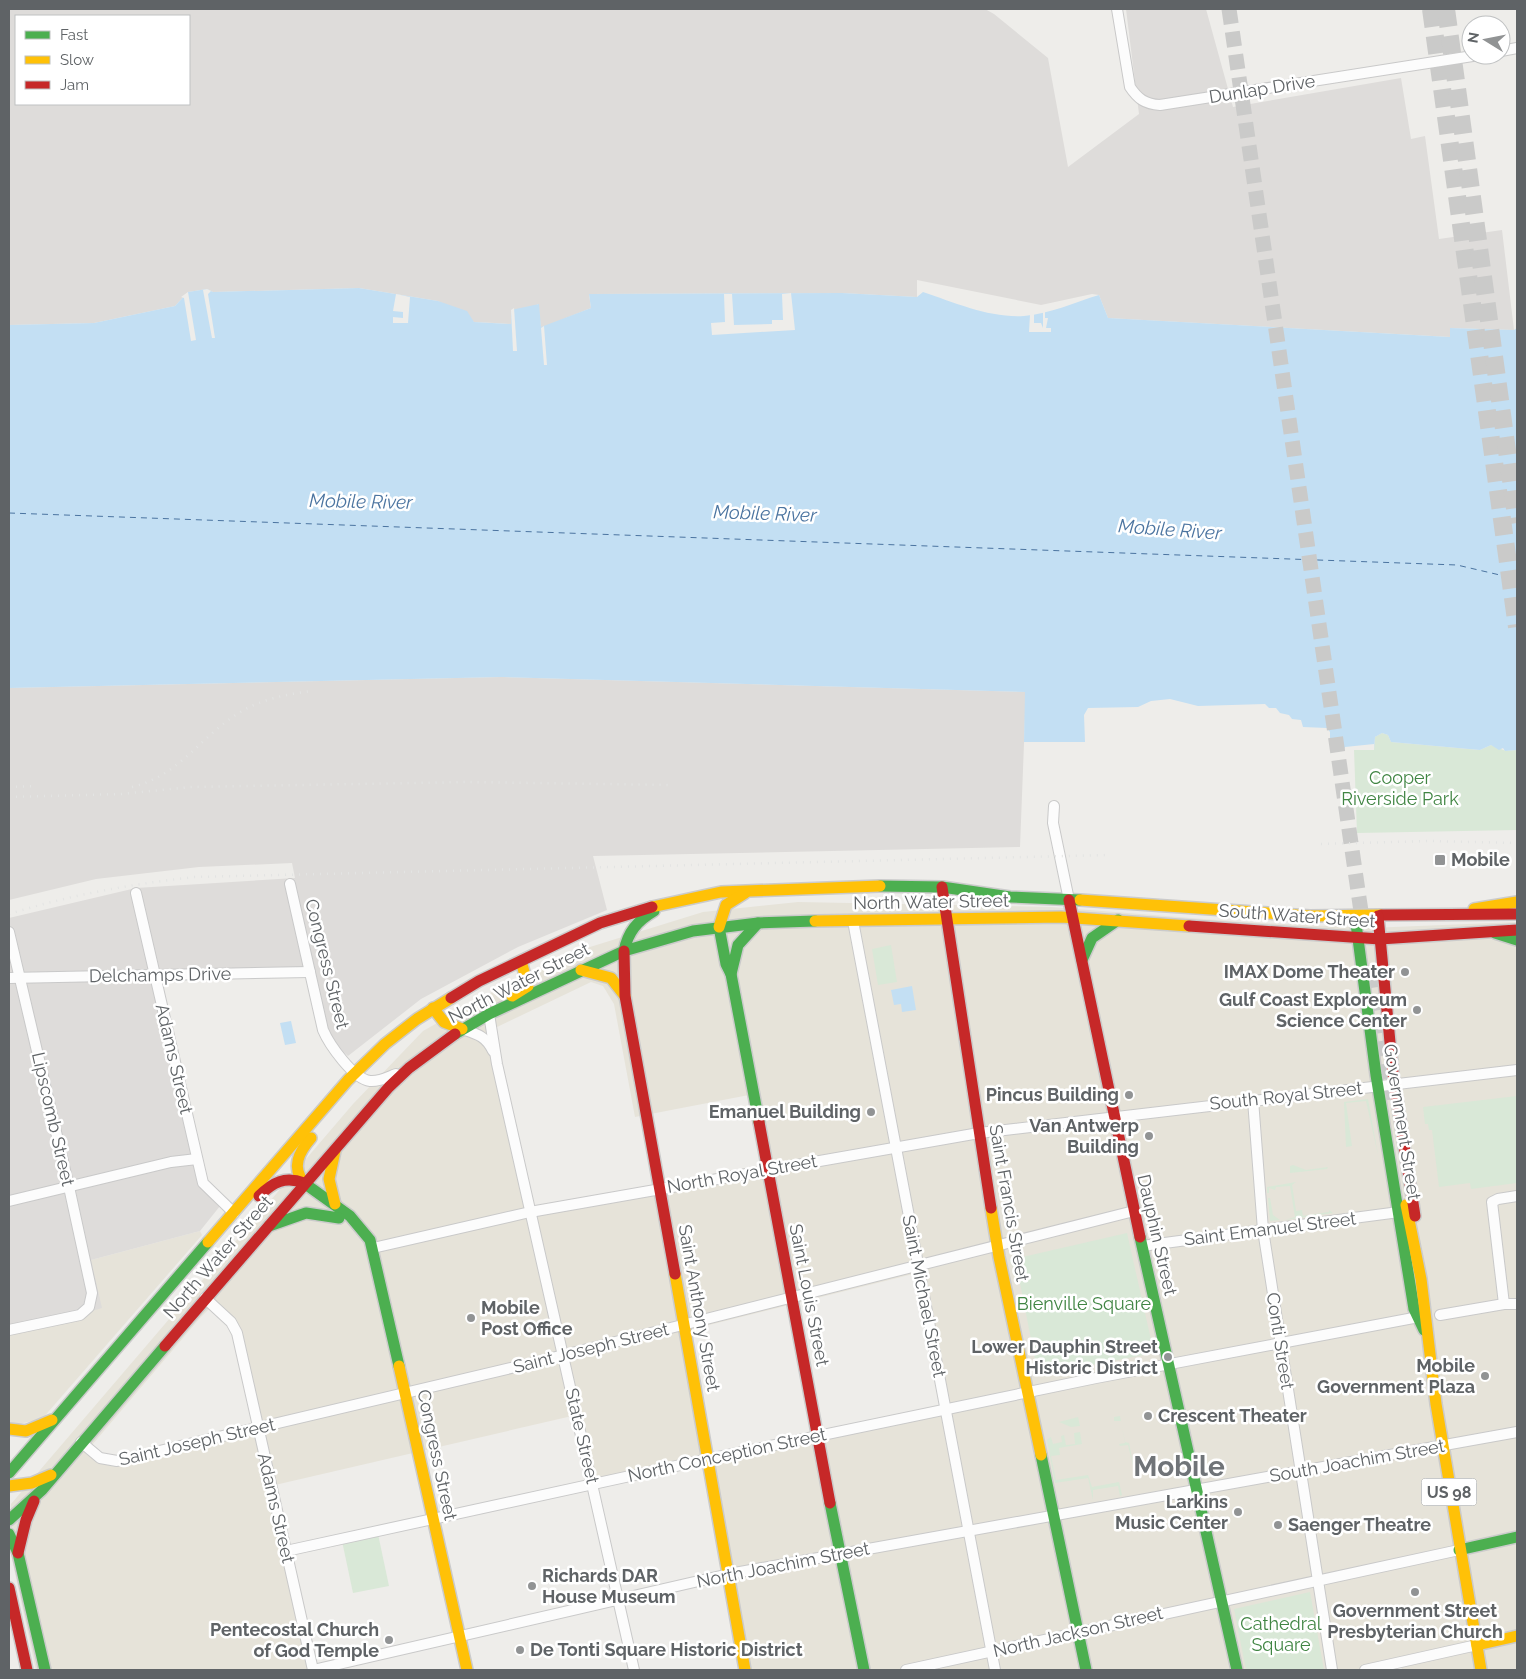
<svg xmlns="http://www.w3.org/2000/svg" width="1526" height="1679" viewBox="0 0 1526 1679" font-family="Raleway,sans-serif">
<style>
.commercial{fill:#e6e3d9;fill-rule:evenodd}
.industrial{fill:#dedcda;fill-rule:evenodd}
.green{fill:#d9e8d7}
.water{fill:#c3dff3}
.pier{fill:#eeedea}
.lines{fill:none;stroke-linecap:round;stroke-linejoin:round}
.ferry{stroke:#4b74a0;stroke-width:1;stroke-dasharray:6 5;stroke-linecap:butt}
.primary-tunnel{stroke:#cacac9;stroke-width:15;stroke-dasharray:15 8;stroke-linecap:butt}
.highway-tunnel{stroke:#cacac9;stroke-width:18;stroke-dasharray:18 9;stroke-linecap:butt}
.street-casing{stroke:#c9c9c9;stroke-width:12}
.fast-casing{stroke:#cbcbcb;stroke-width:14}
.slow-casing{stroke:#cbcbcb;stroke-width:14}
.jam-casing{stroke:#cbcbcb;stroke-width:14}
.street{stroke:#fcfcfc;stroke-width:10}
.fast{stroke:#4caf50;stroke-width:11}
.slow{stroke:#ffc107;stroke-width:11}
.jam{stroke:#c62828;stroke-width:11}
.rail{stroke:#e3e4e3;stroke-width:2.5;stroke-dasharray:1 6;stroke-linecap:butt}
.poi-dot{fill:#919394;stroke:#fff;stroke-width:2}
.labels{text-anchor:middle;stroke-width:5;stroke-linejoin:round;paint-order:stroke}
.shield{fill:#fff;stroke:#8f9294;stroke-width:1}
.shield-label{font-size:16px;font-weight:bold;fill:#5f6366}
.street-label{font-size:18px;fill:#5f6366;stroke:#fff}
.park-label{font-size:18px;fill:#408543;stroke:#fff}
.poi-label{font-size:18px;font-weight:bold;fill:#5f6366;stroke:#fff;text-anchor:end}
.water-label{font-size:19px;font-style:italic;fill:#4b74a0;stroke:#fff}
.town-label{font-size:28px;font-weight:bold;fill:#707478;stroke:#fff}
</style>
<rect width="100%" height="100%" fill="#eeedea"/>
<!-- commercial -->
<g class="commercial">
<path d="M798 902 1051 907 1242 922 1369 928 1517 922V1670H1402L1401 1666 1382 1670H741L703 1456 587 1481 572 1416 275 1485 238 1330 217 1301 200 1318 92 1445 97 1453 121 1457 253 1425 313 1670H36L11 1555V1504L353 1104 423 1031 512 981 590 947 703 912ZM591 982 603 986 614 1004 635 1117 749 1095 762 1165 533 1207 495 1028ZM917 1273 941 1408 711 1455 689 1330Z"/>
<path d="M200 1231 202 1235 42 1419 9 1426V1335L91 1260Z"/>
</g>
<!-- industrial -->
<g class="industrial">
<path d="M9 9H985L994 14 1048 58 1068 167 1139 114 1126 9H1206L1233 107 1401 78 1411 139 1425 136 1439 239 1502 230 1514 330 1450 328 1451 337 1108 318 1099 295 1092 294 1041 305 917 280V297L842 293 589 294 591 308 541 328 538 304 511 324 495 323 474 322 438 301 359 288 213 292 207 289 188 292 175 306 94 323 9 325ZM16 16H189V104H16Z"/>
<path d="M502 677 1026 692 1020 847 593 856 607 910 518 947 421 999 348 1056 331 1041 316 976 161 979 206 1182 224 1201 200 1231 91 1260 102 1308 9 1335V918L136 888 295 878 292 863 199 867 96 879 9 900V688Z"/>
</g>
<!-- green -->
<g class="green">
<path d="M1382 733 1388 735 1391 742 1480 750 1491 745 1506 751 1517 750V830L1357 833 1354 750H1374L1375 737Z"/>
<path d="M891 945 897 982 878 985 872 949Z"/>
<path d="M1517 1096V1183L1471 1189 1470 1183 1439 1187 1432 1130H1429L1428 1124H1425L1423 1107Z"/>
<path d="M1368 1099 1378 1155 1366 1101 1346 1103 1352 1146 1346 1147 1344 1102Z"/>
<path d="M1293 1165 1306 1170 1328 1167 1327 1169 1290 1173V1166Z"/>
<path d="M1296 1182 1292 1185 1296 1211 1302 1210 1303 1216 1329 1212V1210L1333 1213 1285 1220 1295 1217 1290 1186 1276 1187 1275 1190 1269 1188V1193H1267V1187Z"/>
<path d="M1268 1198H1270L1273 1215 1280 1220 1270 1221Z"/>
<path d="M1127 1233 1154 1353 1038 1375 1019 1278 1009 1260Z"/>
<path d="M1120 1416 1125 1442 1129 1443 1135 1474 1128 1445 1120 1446 1119 1444 1125 1443 1121 1421H1114V1417Z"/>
<path d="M1078 1417 1080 1426 1071 1427 1059 1422Z"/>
<path d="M1080 1432 1082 1444 1059 1448 1060 1455 1051 1456 1056 1480 1088 1475 1092 1487 1119 1482 1122 1495 1120 1496 1118 1486 1093 1490V1500L1088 1478 1055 1483 1047 1440 1051 1437 1053 1444 1062 1442 1061 1436 1064 1435 1066 1445 1075 1444 1074 1433Z"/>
<path d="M378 1534 389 1586 353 1593 342 1541Z"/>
<path d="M1310 1592 1324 1670H1246L1234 1609Z"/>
</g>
<!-- water -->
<g class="water">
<path d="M359 288 438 301 467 311 474 322 511 324V310L539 304 541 327 591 308 589 294 842 293 917 297 923 292C956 303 989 318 1024 316 1050 314 1075 302 1099 295L1108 318 1450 337V328L1514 330 1517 328V750L1505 751 1503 748 1499 750 1491 745 1480 750 1391 742 1388 735 1382 733 1375 737 1374 750H1330V732L1327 728 1303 727 1301 720 1292 719 1289 715 1280 713 1276 708H1269L1265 704 1198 706 1170 699 1151 701 1138 707 1088 708 1084 715 1085 742H1024L1025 692 502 677 9 688V325L94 323 175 306 188 292 207 289 213 292Z"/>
<path d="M912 986 916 1010 902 1012 901 1004 894 1005 891 990Z"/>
<path d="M291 1021 296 1043 285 1045 280 1023Z"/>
<circle cx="1082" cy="1305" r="6"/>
</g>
<!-- pier -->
<g class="pier">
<path d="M207 289 211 291 208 294 215 338H212L203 290Z"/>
<path d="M188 292 196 340 191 341 184 298 181 297Z"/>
<path d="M791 293 795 330 712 335 711 323 725 322 724 294H732L734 325 772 324V320H783L782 294Z"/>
<path d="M396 294 410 297 408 323H393V317L403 318V312L393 311Z"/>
<path d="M514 308 517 351H513L511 310Z"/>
<path d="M1043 312H1045V318H1048L1046 328H1051V332H1029L1030 315 1034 314V323H1041L1043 328Z"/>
<path d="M544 326 547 365H544L541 328Z"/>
<path d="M1374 744V750H1344L1345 747Z"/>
</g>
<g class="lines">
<!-- ferry -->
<path class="ferry" d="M9 513 1457 565 1517 579"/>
<!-- primary-tunnel -->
<g class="primary-tunnel">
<path d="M1229 9 1363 925"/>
<path d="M1370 973 1388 1100"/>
</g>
<!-- highway-tunnel -->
<g class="highway-tunnel">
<path d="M1431 9 1517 627"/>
<path d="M1446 9 1517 523"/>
</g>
<defs>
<g id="street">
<path d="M1117 9 1130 87C1138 99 1145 104 1160 105L1479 55"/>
<path d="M1501 51 1517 48"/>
<path d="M1054 806 1053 823 1069 900"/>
<path d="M290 884 323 1030C329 1044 353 1079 370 1081 379 1082 388 1077 396 1074"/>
<path d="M136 893 203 1183 234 1213"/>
<path d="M853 921 995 1670"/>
<path d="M9 932 69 1187 92 1293 89 1307 80 1315 9 1330"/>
<path d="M9 978 310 972"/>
<path d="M489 1014 497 1064 634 1670"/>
<path d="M462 1029C477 1034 486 1036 493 1051"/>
<path d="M1253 1100 1263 1230 1332 1670"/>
<path d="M9 1201 171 1162 197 1159"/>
<path d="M1142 1246 1399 1212"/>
<path d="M373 1248 530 1212 979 1133 1517 1070"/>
<path d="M205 1298 231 1322 237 1333 313 1670"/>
<path d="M1504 1304 1492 1202 1498 1199 1517 1196"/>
<path d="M1440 1315 1504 1304H1517"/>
<path d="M81 1442 100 1458 117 1461 528 1364 1134 1211"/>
<path d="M286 1551 708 1459 1096 1378 1424 1316"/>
<path d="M313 1670 729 1574 1517 1432"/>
<path d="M906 1670 1459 1550"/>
<path d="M1365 1670 1477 1645"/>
</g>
<g id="fast">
<path d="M880 886 942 887 1010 897 1080 900"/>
<path d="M1355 916 1376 1075 1414 1309 1424 1330"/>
<path d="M719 927 726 964 731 974 759 1122"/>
<path d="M1495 933 1517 940"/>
<path d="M624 951C628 932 637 921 654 911"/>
<path d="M1082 960 1092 938 1118 920"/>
<path d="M731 974 738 945 758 923"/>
<path d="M455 1034 489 1014 624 951 693 931 758 923 815 921"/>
<path d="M304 1183 350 1216 370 1240 399 1366"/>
<path d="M269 1226 306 1213 339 1218"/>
<path d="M1140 1237 1237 1670"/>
<path d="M1041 1455 1086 1670"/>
<path d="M9 1473 208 1242"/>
<path d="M830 1503 864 1670"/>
<path d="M9 1520 42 1490 165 1346"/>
<path d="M9 1534 18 1553 45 1670"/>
<path d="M1459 1550 1517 1537"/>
<path d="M9 1603 13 1610"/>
</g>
<g id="slow">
<path d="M1080 900 1310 916 1381 915"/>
<path d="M652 907 721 892 880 886"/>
<path d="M1474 909 1517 902"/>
<path d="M815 921 1061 917 1189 926"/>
<path d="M719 927 726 905 745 893"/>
<path d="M581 970 611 978 625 996"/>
<path d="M512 996 528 986 521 961"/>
<path d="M433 1008 444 1022 462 1029"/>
<path d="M335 1151 329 1179 335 1204"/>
<path d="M304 1183C291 1167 299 1152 311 1138"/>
<path d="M1406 1205 1421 1279 1436 1404 1481 1670"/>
<path d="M991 1208 999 1257 1041 1455"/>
<path d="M208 1242 348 1080 385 1044 417 1019 451 998"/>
<path d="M675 1274 745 1670"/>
<path d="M399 1366 467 1670"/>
<path d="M9 1429 26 1431 52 1420"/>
<path d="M9 1486 32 1483 51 1475"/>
<path d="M1477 1645 1517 1636"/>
</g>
<g id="jam">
<path d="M942 887 991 1208"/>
<path d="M1069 900 1140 1237"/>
<path d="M1381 915 1517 914"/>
<path d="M1378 916 1393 1074 1415 1216"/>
<path d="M1189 926 1380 939 1517 930"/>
<path d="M624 951 625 996 675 1274"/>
<path d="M451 998 479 981 600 923 652 907"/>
<path d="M759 1122 830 1503"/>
<path d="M259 1196C273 1182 285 1176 304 1183"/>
<path d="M165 1346 389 1087 409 1068 455 1034"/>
<path d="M18 1553 26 1520 34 1501"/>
<path d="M9 1588 27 1670"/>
</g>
</defs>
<!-- street casing -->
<use href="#street" class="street-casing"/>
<!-- fast casing -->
<use href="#fast" class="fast-casing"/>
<!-- slow casing -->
<use href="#slow" class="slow-casing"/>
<!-- jam casing -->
<use href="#jam" class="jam-casing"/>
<!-- street -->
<use href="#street" class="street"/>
<!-- fast -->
<use href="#fast" class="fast"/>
<!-- slow -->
<use href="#slow" class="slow"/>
<!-- jam -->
<use href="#jam" class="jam"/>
<!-- rail -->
<g class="rail">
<path d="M9 787 36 786"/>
<path d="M132 787C178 776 197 741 234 716 257 700 286 694 313 691"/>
<path d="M9 797 121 794 191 787 468 782 671 785"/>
<path d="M1321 844 1429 841 1517 843"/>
<path d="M9 914C70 895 131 884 195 877L1109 855"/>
</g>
</g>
<!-- markers -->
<g class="poi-dot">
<rect x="1434" y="854" width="12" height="12" rx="2.5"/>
<circle cx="1405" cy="972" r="5"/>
<circle cx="1417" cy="1010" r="5"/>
<circle cx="1129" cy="1095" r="5"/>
<circle cx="871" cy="1112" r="5"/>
<circle cx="1149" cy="1136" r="5"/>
<circle cx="471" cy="1318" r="5"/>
<circle cx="1168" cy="1357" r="5"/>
<circle cx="1485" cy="1376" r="5"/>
<circle cx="1148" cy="1416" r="5"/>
<circle cx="1238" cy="1512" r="5"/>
<circle cx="1278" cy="1525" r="5"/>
<circle cx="532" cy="1586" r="5"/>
<circle cx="1415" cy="1592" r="5"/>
<circle cx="389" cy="1640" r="5"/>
<circle cx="520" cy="1650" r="5"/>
</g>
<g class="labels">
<!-- shield labels -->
<rect class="shield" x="1421.5" y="1478.5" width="55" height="27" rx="4"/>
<g class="shield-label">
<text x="1449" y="1498">US 98</text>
</g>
<!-- street labels -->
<g class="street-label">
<text transform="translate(1262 89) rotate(-9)" y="6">Dunlap Drive</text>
<text transform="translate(931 902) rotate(-1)" y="6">North Water Street</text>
<text transform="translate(1297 916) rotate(4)" y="6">South Water Street</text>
<text transform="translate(327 964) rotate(76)" y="6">Congress Street</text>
<text transform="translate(160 975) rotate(-1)" y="6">Delchamps Drive</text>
<text transform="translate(519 983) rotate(-27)" y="6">North Water Street</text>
<text transform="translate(174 1059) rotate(77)" y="6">Adams Street</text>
<text transform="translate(1286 1096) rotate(-6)" y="6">South Royal Street</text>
<text transform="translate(53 1119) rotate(77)" y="6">Lipscomb Street</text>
<text transform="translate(1402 1122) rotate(81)" y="6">Government Street</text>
<text transform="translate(742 1174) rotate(-10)" y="6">North Royal Street</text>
<text transform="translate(1009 1203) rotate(80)" y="6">Saint Francis Street</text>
<text transform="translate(1270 1229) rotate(-7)" y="6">Saint Emanuel Street</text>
<text transform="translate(1157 1235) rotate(77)" y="6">Dauphin Street</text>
<text transform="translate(218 1257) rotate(-49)" y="6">North Water Street</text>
<text transform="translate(809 1295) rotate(79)" y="6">Saint Louis Street</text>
<text transform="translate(924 1296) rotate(79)" y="6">Saint Michael Street</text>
<text transform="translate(699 1308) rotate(80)" y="6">Saint Anthony Street</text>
<text transform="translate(1280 1341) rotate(81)" y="6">Conti Street</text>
<text transform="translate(591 1348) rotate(-14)" y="6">Saint Joseph Street</text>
<text transform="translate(582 1436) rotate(77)" y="6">State Street</text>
<text transform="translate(197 1442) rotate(-13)" y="6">Saint Joseph Street</text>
<text transform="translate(437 1455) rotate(78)" y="6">Congress Street</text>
<text transform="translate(727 1455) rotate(-12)" y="6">North Conception Street</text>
<text transform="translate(1357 1461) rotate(-10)" y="6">South Joachim Street</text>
<text transform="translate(276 1508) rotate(77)" y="6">Adams Street</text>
<text transform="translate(783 1565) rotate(-11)" y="6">North Joachim Street</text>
<text transform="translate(1078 1632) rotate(-13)" y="6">North Jackson Street</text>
</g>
<!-- park labels -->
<g class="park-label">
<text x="1400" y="784">Cooper<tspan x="1400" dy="21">Riverside Park</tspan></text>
<text x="1084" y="1310">Bienville Square</text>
<text x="1281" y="1630">Cathedral<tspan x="1281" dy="21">Square</tspan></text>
</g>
<!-- poi labels -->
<g class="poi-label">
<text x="1451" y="866" text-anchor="start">Mobile</text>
<text x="1395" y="978">IMAX Dome Theater</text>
<text x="1407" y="1006">Gulf Coast Exploreum<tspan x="1407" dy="21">Science Center</tspan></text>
<text x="1119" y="1101">Pincus Building</text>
<text x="861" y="1118">Emanuel Building</text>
<text x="1139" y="1132">Van Antwerp<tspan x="1139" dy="21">Building</tspan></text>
<text x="481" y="1314" text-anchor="start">Mobile<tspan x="481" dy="21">Post Office</tspan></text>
<text x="1158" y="1353">Lower Dauphin Street<tspan x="1158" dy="21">Historic District</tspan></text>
<text x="1475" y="1372">Mobile<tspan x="1475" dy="21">Government Plaza</tspan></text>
<text x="1158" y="1422" text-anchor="start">Crescent Theater</text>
<text x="1228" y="1508">Larkins<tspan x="1228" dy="21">Music Center</tspan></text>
<text x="1288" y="1531" text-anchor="start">Saenger Theatre</text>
<text x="542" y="1582" text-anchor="start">Richards DAR<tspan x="542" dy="21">House Museum</tspan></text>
<text x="1415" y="1617" text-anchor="middle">Government Street<tspan x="1415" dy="21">Presbyterian Church</tspan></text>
<text x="379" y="1636">Pentecostal Church<tspan x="379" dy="21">of God Temple</tspan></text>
<text x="530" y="1656" text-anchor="start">De Tonti Square Historic District</text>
</g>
<!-- water labels -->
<g class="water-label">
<text transform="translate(361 501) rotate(1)" y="7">Mobile River</text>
<text transform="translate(765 513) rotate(2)" y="7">Mobile River</text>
<text transform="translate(1170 529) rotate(4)" y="7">Mobile River</text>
</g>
<!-- town labels -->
<g class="town-label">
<text x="1179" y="1476">Mobile</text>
</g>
</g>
<!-- border -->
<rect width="1526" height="1679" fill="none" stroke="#5f6366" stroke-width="20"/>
<!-- legend -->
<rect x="15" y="15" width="175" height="90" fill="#ffffff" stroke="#bfc1c2"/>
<rect x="25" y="31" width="25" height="8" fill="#4caf50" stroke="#bfc1c2"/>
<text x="60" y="40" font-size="15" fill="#5f6366">Fast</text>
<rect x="25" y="56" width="25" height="8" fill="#ffc107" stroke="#bfc1c2"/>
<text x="60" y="65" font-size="15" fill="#5f6366">Slow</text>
<rect x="25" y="81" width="25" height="8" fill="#c62828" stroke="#bfc1c2"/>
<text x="60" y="90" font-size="15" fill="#5f6366">Jam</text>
<!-- north arrow -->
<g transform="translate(1486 40) rotate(280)"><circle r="24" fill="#ffffff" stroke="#bfc1c2"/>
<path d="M0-4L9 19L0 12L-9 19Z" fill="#919394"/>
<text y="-8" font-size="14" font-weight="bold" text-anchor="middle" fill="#5f6366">N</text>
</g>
</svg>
